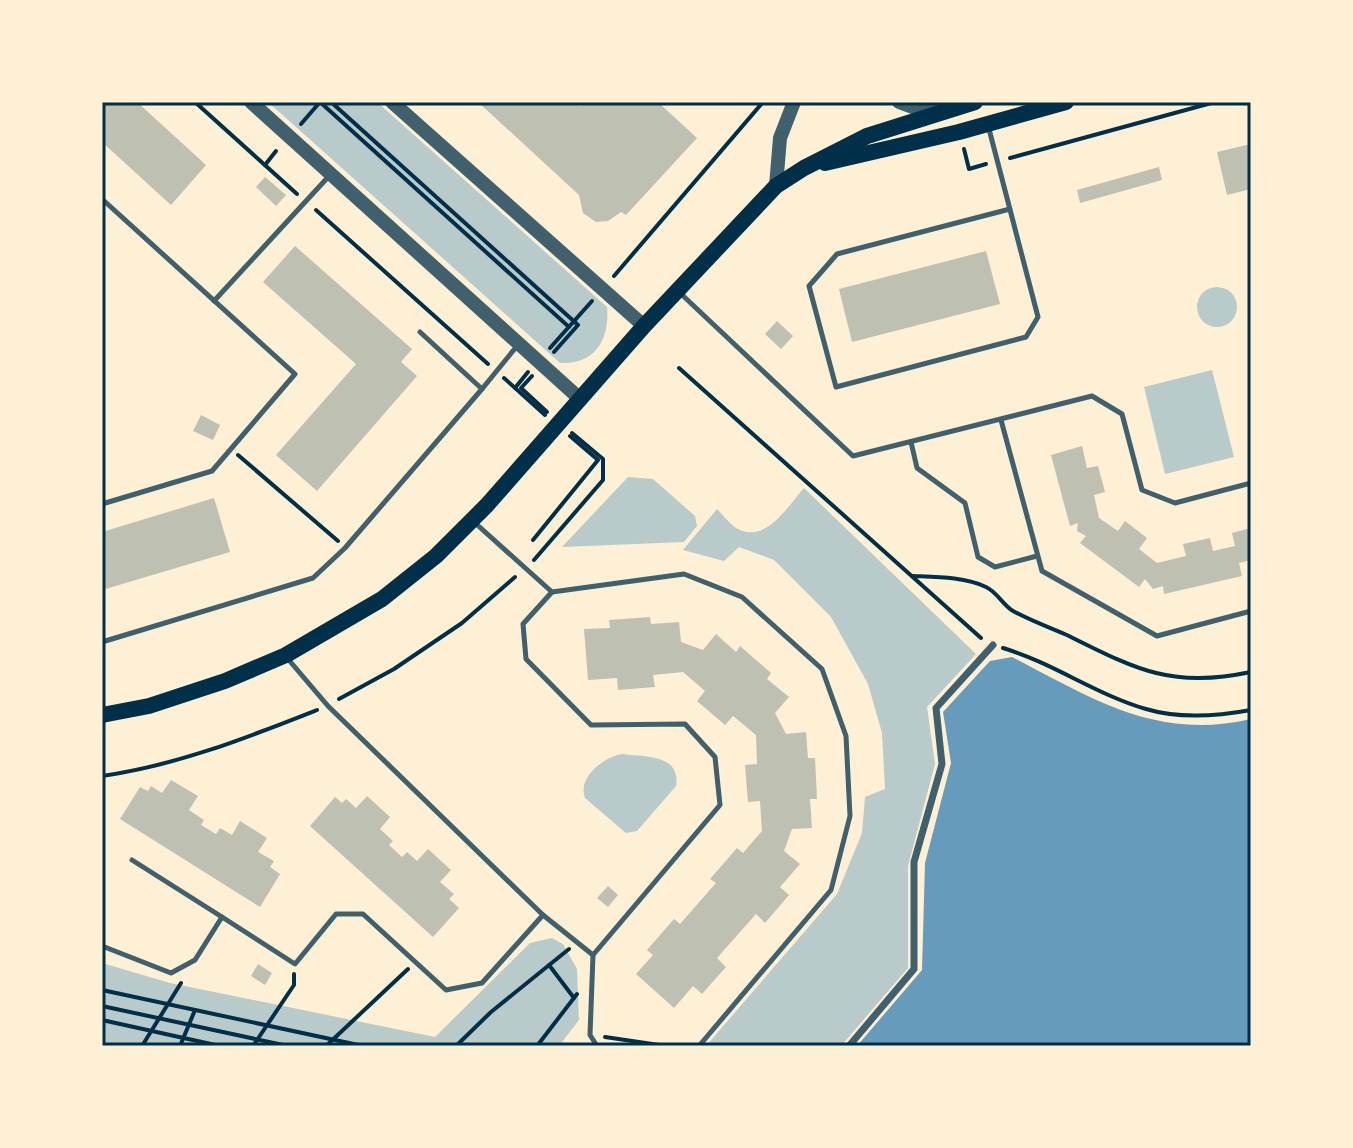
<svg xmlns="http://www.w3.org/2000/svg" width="1353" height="1148" viewBox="0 0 1353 1148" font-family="'Fira Sans',sans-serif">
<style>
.green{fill:#b9caca}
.water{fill:#669bbc}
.building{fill:#bec0b2}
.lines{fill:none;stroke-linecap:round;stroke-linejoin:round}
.path{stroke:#003049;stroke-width:4}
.service{stroke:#3f606c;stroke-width:5}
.pedestrian{stroke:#3f606c;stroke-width:7}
.tertiary{stroke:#3f606c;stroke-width:14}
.secondary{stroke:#003049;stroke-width:16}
.neatline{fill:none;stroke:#003049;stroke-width:3}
</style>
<rect width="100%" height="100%" fill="#fdf0d5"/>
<!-- green -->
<g class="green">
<path d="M268 102H377L607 307C610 339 595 365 560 363Z"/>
<circle cx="1217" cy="307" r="20"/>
<path d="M1212 370 1234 457 1165 474 1144 387Z"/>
<path d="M628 477 653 479 695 516 697 526 684 542 562 547Z"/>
<path d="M804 488 976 654 927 707 935 764 908 866V968L841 1046H706L837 894 862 833 865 797 885 789 882 733 868 684 831 617 774 560 739 547 724 561 683 550 717 509C724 516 732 527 740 530 767 542 789 505 804 488Z"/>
<path d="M622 754C645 757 681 754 676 786L637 831 626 833 585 798C577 777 604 757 622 754Z"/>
<path d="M552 938 563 944 577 969 579 1020 559 1046H102V963L170 983 435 1037 530 943Z"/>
</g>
<!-- water -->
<path class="water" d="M1012 657C1093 699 1157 741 1251 719V1046H857L922 970 925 863 951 763 943 712 990 661Z"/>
<!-- building -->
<g class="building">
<path d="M102 102H137L206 165 171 205 102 142Z"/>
<path d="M478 102H576L580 106 584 102H662L660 104 697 138 626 215 621 212 608 221 596 222 583 213 579 195Z"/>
<path d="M1251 144V189L1227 195 1217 152Z"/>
<path d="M1159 167 1162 180 1080 203 1077 190Z"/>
<path d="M265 177 286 195 276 206 256 187Z"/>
<path d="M295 246 412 349 401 362 417 376 317 491 276 455 356 364 263 282Z"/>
<path d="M986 251 1000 304 852 342 839 289Z"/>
<path d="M777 321 793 336 781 349 765 334Z"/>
<path d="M201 415 220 425 213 440 193 431Z"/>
<path d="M1082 446 1087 468 1098 466 1105 492 1094 495 1099 518 1118 531 1125 521 1147 538 1139 549 1157 563 1186 556 1183 544 1210 538 1213 551 1235 546 1232 533 1251 528V560L1239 563 1242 576 1164 594 1163 586 1153 589 1145 579 1139 587 1080 543 1086 536 1077 531 1078 523 1070 526 1051 455Z"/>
<path d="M214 498 230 552 102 590V532Z"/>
<path d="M650 617 651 624 679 622 681 642 703 650 716 634 736 652 740 646 771 673 767 679 789 697 775 713 786 734 806 732 808 758H815L817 799H810L812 828 792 829 784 851 800 864 780 887 789 895 765 923 756 914 717 958 726 967 702 994 693 986 674 1008 636 974 653 955 647 950 674 919 680 924 716 883 710 879 737 848 743 853 762 831 760 801 748 802 745 765 757 764 756 735 733 716 725 725 697 701 705 691 683 672 653 675 655 687 618 690 617 678 588 680 584 629 610 628 609 620Z"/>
<path d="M171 780 198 796 189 810 204 820 201 825 216 834 220 828 232 835 240 821 267 838 258 852 274 861 270 867 280 874 260 907 120 819 140 787 148 791 151 786 162 793Z"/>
<path d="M367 796 390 817 380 829 393 841 389 845 402 857 407 852 417 861 428 849 451 870 440 882 454 894 449 899 459 908 433 937 310 826 335 797 342 803 346 799 356 808Z"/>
<path d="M608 886 618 895 608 907 597 898Z"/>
<path d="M258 964 272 973 265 985 251 976Z"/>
</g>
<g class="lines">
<!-- path -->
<g class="path">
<path d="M195 102 297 194"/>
<path d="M320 102 569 327"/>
<path d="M331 102 578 325 554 352"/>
<path d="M301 124 320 102"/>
<path d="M964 149 969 169 986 164"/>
<path d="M1010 158 1215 102"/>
<path d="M265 165 276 151"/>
<path d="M316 210 488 364"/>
<path d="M614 276 763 102"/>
<path d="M550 348 592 301"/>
<path d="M679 368 981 638"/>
<path d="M532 376 521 388 547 412"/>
<path d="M504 378 545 415"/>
<path d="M515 388 528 372"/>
<path d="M238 455 338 541"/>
<path d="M533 540 598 460 570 436"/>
<path d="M534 560 603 480V459L572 433"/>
<path d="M913 576C936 577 965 577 986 587 997 592 1003 605 1013 611 1031 621 1051 628 1069 636 1139 671 1172 688 1251 672"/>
<path d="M1003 648C1053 663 1097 695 1146 709 1179 719 1218 716 1251 710"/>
<path d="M339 699 394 669 462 623 515 577"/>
<path d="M102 776C178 765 246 738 317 710"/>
<path d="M549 965 574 998"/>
<path d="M102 990 363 1046"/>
<path d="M102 1006 288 1046"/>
<path d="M102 1020 220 1046"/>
<path d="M605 1037 666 1046"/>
<path d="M142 1046 181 983"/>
<path d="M180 1046 195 1010"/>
<path d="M253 1046 294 985V974"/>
<path d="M326 1046 408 969"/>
<path d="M456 1046 491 1012 569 949"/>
<path d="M537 1046 577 994"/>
</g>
<!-- service -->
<g class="service">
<path d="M989 129 1038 317 1026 337 836 387 809 286 837 254 1010 209"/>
<path d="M102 199 295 374 212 471 102 504"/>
<path d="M679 292 853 456 1092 396 1122 414 1142 490 1175 503 1251 483"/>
<path d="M214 301 330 175"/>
<path d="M482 389 517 346"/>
<path d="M1001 420 1042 571 1157 636 1251 611"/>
<path d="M911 442 917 468 965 503 978 557 995 567 1037 556"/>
<path d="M474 522 552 592 523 624 526 659 591 725 685 724 715 757 720 805 593 955 543 915"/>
<path d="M552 592 684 574 742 597 822 669 846 736 850 816 831 890 699 1046"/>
<path d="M102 642 313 578 345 548 482 389 420 332"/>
<path d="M222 917 295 964 336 914H363L446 990 482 983 543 915 328 706 288 659"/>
<path d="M102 946 171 973 195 960 222 917 132 860"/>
<path d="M593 955 590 1035 597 1046"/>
</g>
<!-- pedestrian -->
<path class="pedestrian" d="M849 1046 914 969V862L942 764 936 708 993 645"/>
<!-- tertiary -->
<g class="tertiary">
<path d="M251 102 579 398"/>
<path d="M392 102 644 326"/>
<path d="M899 102 918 109 939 112"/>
<path d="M776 186 780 138 794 102"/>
</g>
<!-- secondary -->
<g class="secondary">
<path d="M825 163 959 132 1066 102"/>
<path d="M102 715 149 706 225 681 286 655 382 599 436 556 487 505 644 326 776 186 804 168 867 136 975 102"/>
</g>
</g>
<!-- border -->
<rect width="1353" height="1148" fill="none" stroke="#fdf0d5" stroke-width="208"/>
<rect x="104" y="104" width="1145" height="940" class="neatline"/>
</svg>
